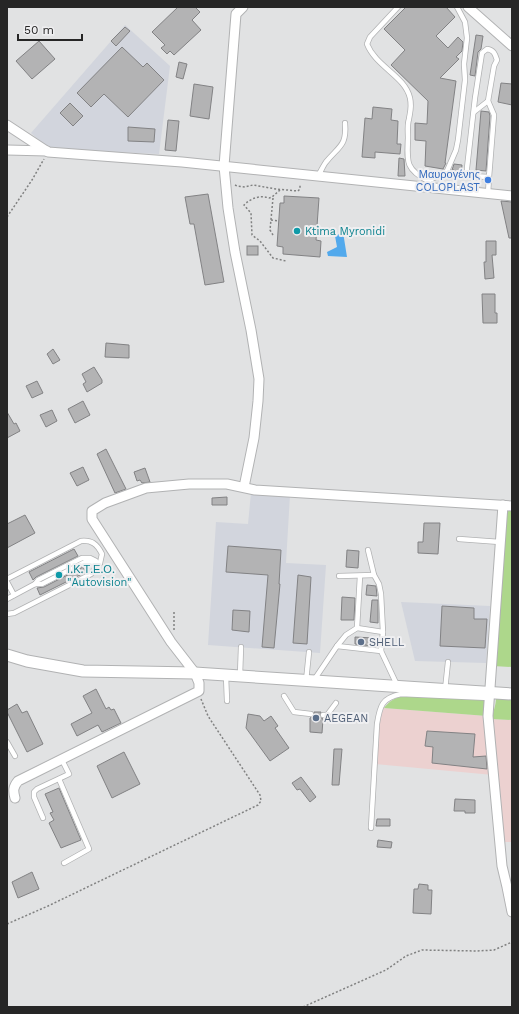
<svg xmlns="http://www.w3.org/2000/svg" width="519" height="1014" viewBox="0 0 519 1014" font-family="'Work Sans',sans-serif">
<style>
.commercial{fill:#ecd1d0}
.built{fill:#d2d5dd}
.green{fill:#add78b}
.water{fill:#52a9ec}
.building{fill:#b3b3b4;stroke:#828284}
.lines{fill:none;stroke-linecap:round;stroke-linejoin:round}
.service-casing{stroke:#b1b2b3;stroke-width:6}
.minor-casing{stroke:#b1b2b3;stroke-width:11}
.tertiary-casing{stroke:#b1b2b3;stroke-width:13}
.path{stroke:#808181;stroke-width:1.5;stroke-dasharray:2 2;stroke-linecap:butt}
.service{stroke:#fff;stroke-width:4.5}
.minor{stroke:#fff;stroke-width:9}
.tertiary{stroke:#fff;stroke-width:11}
.shop-dot{fill:#3f7fe0;stroke:#efeff1;stroke-width:1.5}
.culture-dot{fill:#0f9aa8;stroke:#efeff1;stroke-width:1.5}
.service-dot{fill:#5c6f8a;stroke:#efeff1;stroke-width:1.5}
.labels{text-anchor:middle;stroke-width:4;stroke-linejoin:round;paint-order:stroke}
.shop-label{font-size:11px;fill:#366cbe;stroke:#efeff1;text-anchor:end}
.culture-label{font-size:11px;fill:#0d838f;stroke:#efeff1;text-anchor:start}
.service-label{font-size:11px;fill:#4e5e75;stroke:#efeff1;text-anchor:start}
</style>
<rect width="100%" height="100%" fill="#e1e2e3"/>
<!-- commercial -->
<g class="commercial">
<path d="M384 708 487 716 493 775 375 764 380 717Z"/>
<path d="M492 719 512 720V842H504Z"/>
</g>
<!-- built -->
<g class="built">
<path d="M125 25 170 66 159 154 49 149 31 133Z"/>
<path d="M251 493 290 495 286 563 326 565 320 653 208 645 216 522 248 524Z"/>
<path d="M401 602 490 606 486 663 415 661Z"/>
</g>
<!-- green -->
<g class="green">
<path d="M505 507 512 508V667L493 666Z"/>
<path d="M406 696 484 700 488 704 487 716 384 708C390 700 396 697 406 696Z"/>
<path d="M496 698 512 699V720L492 719C493 711 496 706 496 698Z"/>
</g>
<!-- water -->
<path class="water" d="M343 232 347 257 328 256 327 252 337 247 335 236Z"/>
<!-- building -->
<g class="building">
<path d="M178 7H195L200 12 192 20 201 30 174 55 170 51 167 54 161 48 165 45 152 32Z"/>
<path d="M406 7H446L455 17 436 36 448 48 458 37 463 42 462 51 456 57 459 59 440 78 456 81 445 163H446L443 169 425 166 426 141 415 140V123L427 124 428 101 391 65 405 50 384 29Z"/>
<path d="M125 27 130 31 116 46 111 41Z"/>
<path d="M476 35 483 36 481 49 478 52 475 76 470 75Z"/>
<path d="M39 41 55 59 32 79 16 61Z"/>
<path d="M122 47 143 67 147 63 164 80 128 117 104 94 91 107 77 93Z"/>
<path d="M179 62 187 64 183 79 176 77Z"/>
<path d="M501 83 512 84V105L498 102Z"/>
<path d="M194 84 213 87 209 119 190 116Z"/>
<path d="M70 103 83 116 73 126 60 113Z"/>
<path d="M373 107 392 109 391 120 398 121 397 144H401L400 154 375 152V158L362 157 365 118 372 119Z"/>
<path d="M481 111 489 112 490 116 486 171 476 170Z"/>
<path d="M168 120 179 121 176 151 165 150Z"/>
<path d="M128 127 155 129 154 142 128 141Z"/>
<path d="M399 158 404 159 405 176H398Z"/>
<path d="M454 164 462 165 461 177H453L454 170H452Z"/>
<path d="M208 194 224 282 205 285 194 224H190L185 197Z"/>
<path d="M284 196 319 198 316 240 321 241 320 257 283 254V247L277 246 280 203H284Z"/>
<path d="M501 201 512 202V238H509Z"/>
<path d="M486 241H496V255H492L494 278 485 279 484 262H486Z"/>
<rect x="247" y="246" width="11" height="9"/>
<path d="M482 294H495V313H497V323H483Z"/>
<path d="M106 343 129 345V358L105 357Z"/>
<path d="M53 349 60 360 53 364 47 354Z"/>
<path d="M94 367 102 380V383L87 392 83 384 86 382 82 374Z"/>
<path d="M37 381 43 393 32 398 26 386Z"/>
<path d="M83 401 90 415 75 423 68 409Z"/>
<path d="M52 410 57 421 46 427 40 415Z"/>
<path d="M7 412 14 424 16 423 20 431 7 438Z"/>
<path d="M106 449 126 489 115 493 97 454Z"/>
<path d="M83 467 89 480 77 486 70 473Z"/>
<path d="M145 468 150 482 142 483 140 480 137 481 134 472Z"/>
<path d="M227 497V505H212V498Z"/>
<path d="M25 515 35 533 7 548V524Z"/>
<path d="M424 523H440L438 554 418 553V542H423Z"/>
<path d="M228 546 281 550 279 584H280L274 648 262 647 268 575 226 572Z"/>
<path d="M74 549 78 556 36 577 33 580 29 572Z"/>
<path d="M347 550 359 551 358 568 346 567Z"/>
<path d="M83 567 86 572 40 595 37 588 44 587Z"/>
<path d="M298 575 311 577 307 644 293 643Z"/>
<path d="M367 585 376 586 377 596 366 595Z"/>
<path d="M342 597 355 598 354 620H341Z"/>
<path d="M372 600H378V623L370 622Z"/>
<path d="M442 606 474 608V619H487L485 648 440 646Z"/>
<path d="M233 610 250 611 249 632 232 630Z"/>
<path d="M355 637 373 638V646L355 644Z"/>
<path d="M96 689 106 709 109 707 111 710 114 709 121 723 102 732 98 725 77 736 71 724 92 713 83 696Z"/>
<path d="M17 704 22 713 27 711 43 744 27 752 7 712V710Z"/>
<path d="M314 712H321L320 717 323 719 322 733 310 732V718L314 716Z"/>
<path d="M248 714 260 716 264 721 271 716 278 726 275 728 289 748 270 761 246 728Z"/>
<path d="M427 731 475 734 473 757 486 756 487 769 432 763 433 747 425 746Z"/>
<path d="M334 749H342L339 785H332Z"/>
<path d="M124 752 140 784 112 798 97 766Z"/>
<path d="M301 777 316 797 310 802 300 789 297 790 292 783Z"/>
<path d="M59 788 81 840 61 848 49 823 54 820 50 813 53 812 45 794Z"/>
<path d="M455 799 475 800V813H465V811H454Z"/>
<path d="M377 819H390V826H376Z"/>
<path d="M378 840 392 842 391 848 377 847Z"/>
<path d="M32 872 39 889 18 898 12 882Z"/>
<path d="M419 884 428 885V890H432L431 914 413 913 414 889H418Z"/>
</g>
<g class="lines">
<defs>
<g id="service">
<path d="M398 7 370 37 367 44C376 67 405 76 410 98 412 107 410 112 409 119 407 125 408 132 408 138 407 161 405 169 428 181"/>
<path d="M474 112 488 101"/>
<path d="M318 176C321 171 323 166 326 162 339 146 347 146 345 123"/>
<path d="M427 184 428 181 447 171 456 150 458 140 465 80 464 64 467 38 465 22 457 7"/>
<path d="M488 194 489 177 494 115 488 101 494 66 497 60C495 54 494 50 487 49L482 53 475 98 467 168V174L471 176 489 177"/>
<path d="M459 539 500 542"/>
<path d="M368 550 374 575 379 584 381 594 383 632 381 651"/>
<path d="M339 576 374 575"/>
<path d="M7 579 81 541C92 540 97 544 102 554L100 563 91 574 14 613 7 614"/>
<path d="M7 582 14 595"/>
<path d="M35 584 38 580 82 558H90L96 561"/>
<path d="M7 599 35 584H42L85 562 100 563"/>
<path d="M357 628 360 576"/>
<path d="M337 646 346 635 357 628 383 632"/>
<path d="M240 675 241 647"/>
<path d="M226 676 227 701"/>
<path d="M314 680 337 646 381 651 397 685"/>
<path d="M306 681 309 652"/>
<path d="M445 690 448 662"/>
<path d="M284 696 294 712 311 714"/>
<path d="M323 715H327L336 703"/>
<path d="M7 742 15 756"/>
<path d="M59 779 89 849 64 863"/>
<path d="M43 818 34 797V792L37 789 69 774 62 760"/>
<path d="M371 828 377 724C380 705 382 698 401 694L489 698"/>
</g>
<g id="minor">
<path d="M243 7 236 14 224 166 228 208 235 252 251 330 259 379 258 401 254 438 244 487"/>
<path d="M468 7 512 46"/>
<path d="M7 125 48 152 182 162 512 196"/>
<path d="M7 150 47 151"/>
<path d="M503 505 488 716 502 866 507 887 512 912"/>
<path d="M15 798C13 791 13 787 18 781L199 691V683L195 673 171 642 92 519V511L105 503 146 488 189 484H227L255 490 512 506"/>
</g>
<path id="tertiary" d="M7 655 27 661 83 671 195 673 512 694"/>
</defs>
<!-- service casing -->
<use href="#service" class="service-casing"/>
<!-- minor casing -->
<use href="#minor" class="minor-casing"/>
<!-- tertiary casing -->
<use href="#tertiary" class="tertiary-casing"/>
<!-- path -->
<g class="path">
<path d="M235 185 237 186 245 187 253 185 276 189 298 191 300 189V184"/>
<path d="M280 190 272 197 269 198C260 195 251 198 244 205L251 213 252 235 260 241 273 258 286 261"/>
<path d="M273 198 270 230 273 235"/>
<path d="M7 217 32 180 44 159"/>
<path d="M271 220 279 221"/>
<path d="M174 630V610"/>
<path d="M7 924 48 906 258 805 261 801 260 795 208 716 201 699"/>
<path d="M303 1007 386 970 406 956 422 950 477 951 494 950 512 942"/>
</g>
<!-- service -->
<use href="#service" class="service"/>
<!-- minor -->
<use href="#minor" class="minor"/>
<!-- tertiary -->
<use href="#tertiary" class="tertiary"/>
</g>
<!-- markers -->
<circle class="shop-dot" cx="488" cy="180" r="4"/>
<g class="culture-dot">
<circle cx="297" cy="231" r="4"/>
<circle cx="59" cy="575" r="4"/>
</g>
<g class="service-dot">
<circle cx="361" cy="642" r="4"/>
<circle cx="316" cy="718" r="4"/>
</g>
<g class="labels">
<!-- shop labels -->
<g class="shop-label">
<text x="480" y="178">Μαυρογένης<tspan x="480" dy="13">COLOPLAST</tspan></text>
</g>
<!-- culture labels -->
<g class="culture-label">
<text x="305" y="235">Ktima Myronidi</text>
<text x="67" y="573">I.Κ.Τ.Ε.Ο.<tspan x="67" dy="13">"Autovision"</tspan></text>
</g>
<!-- service labels -->
<g class="service-label">
<text x="369" y="646">SHELL</text>
<text x="324" y="722">AEGEAN</text>
</g>
</g>
<!-- border -->
<rect width="519" height="1014" fill="none" stroke="#262626" stroke-width="16"/>
<!-- scale -->
<path d="M18 34v6h64v-6" fill="none" stroke="#262626" stroke-width="2"/>
<text x="24" y="34" font-size="12" fill="#262626" stroke="#efeff1" stroke-width="3" paint-order="stroke">50 m</text>
</svg>
